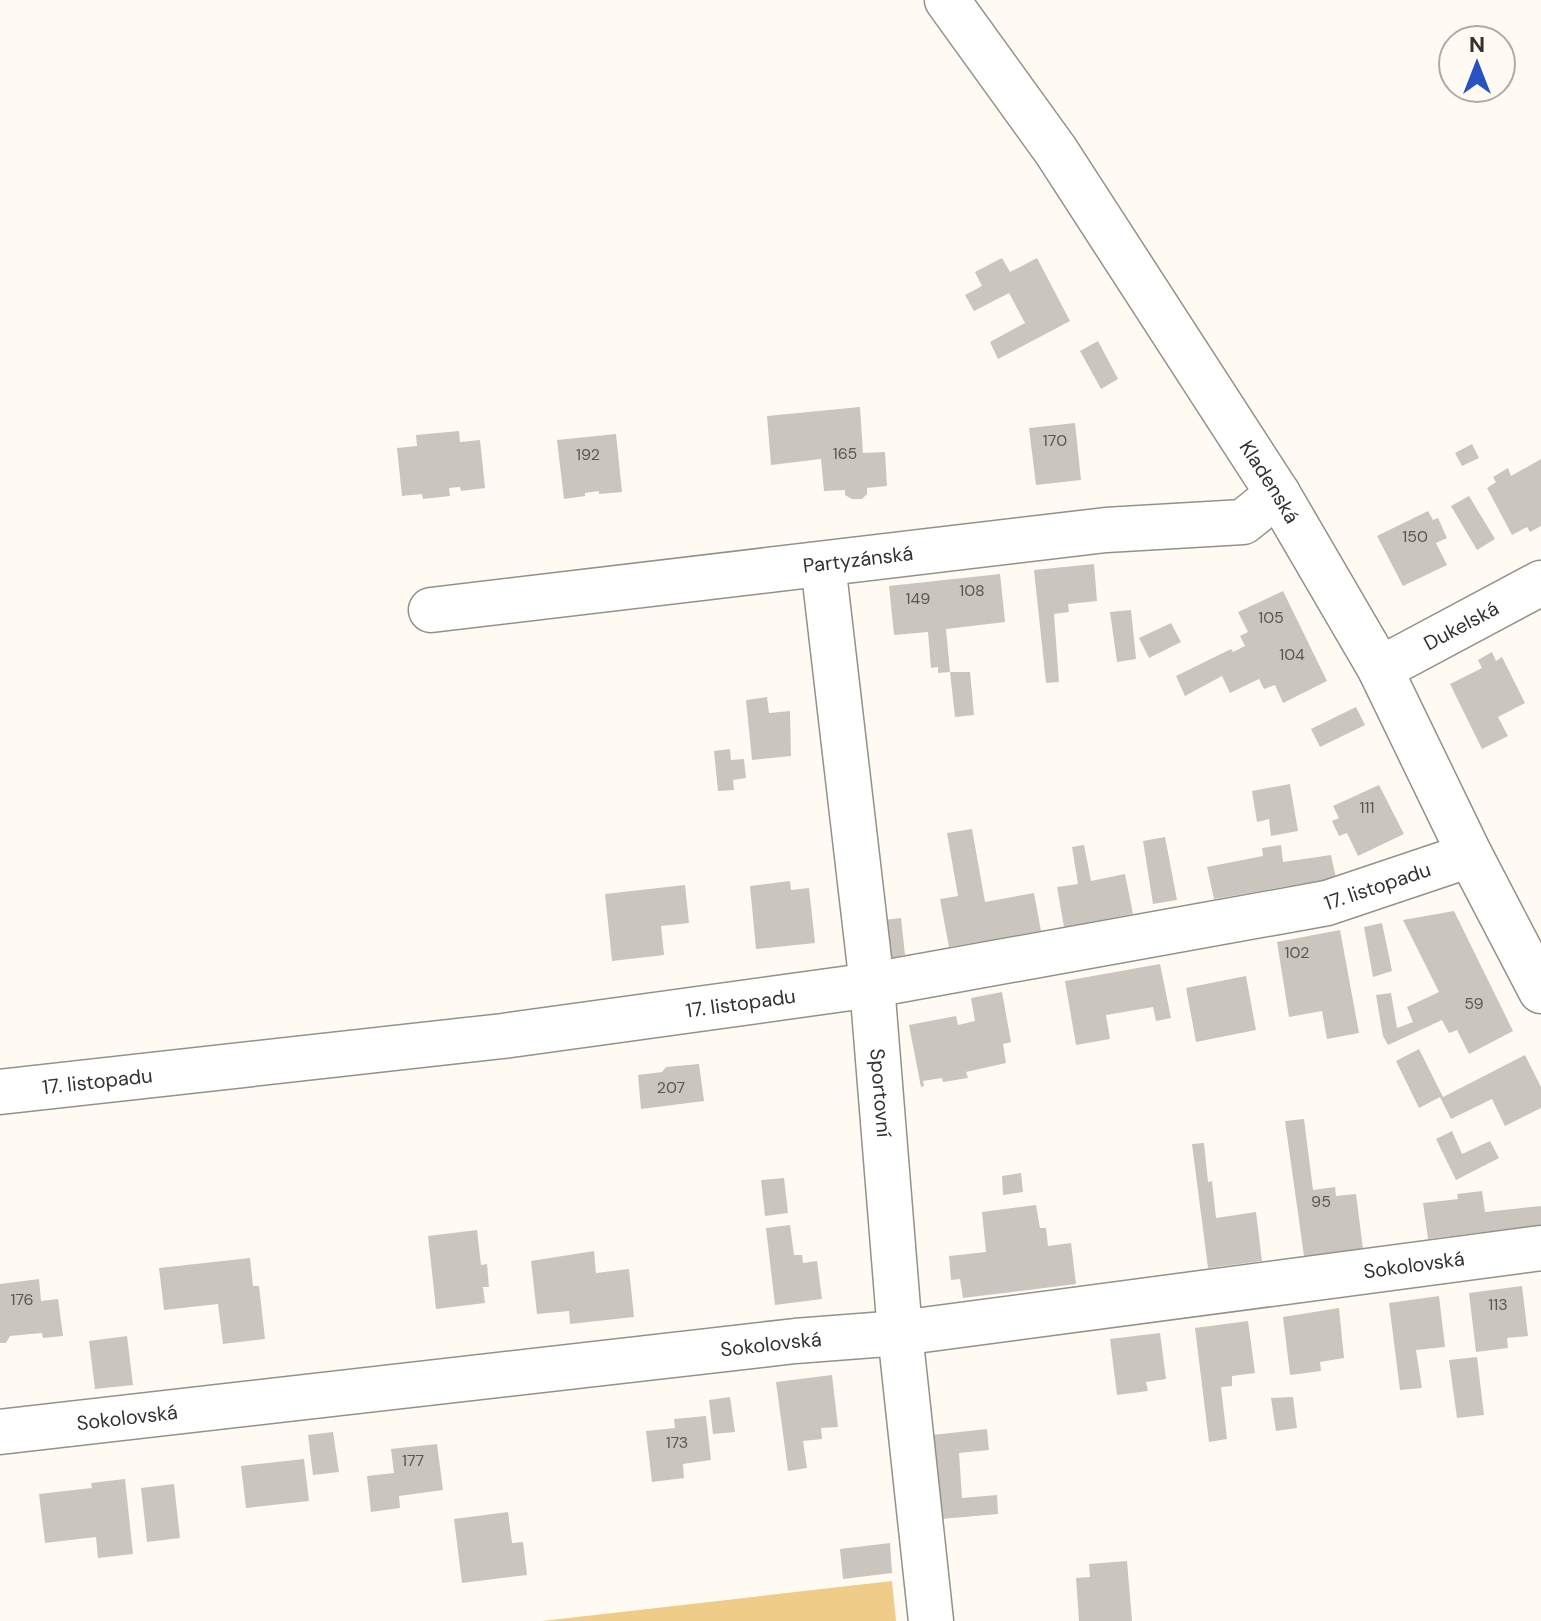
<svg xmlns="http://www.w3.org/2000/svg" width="1541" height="1621" viewBox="0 0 1541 1621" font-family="'DM Sans',sans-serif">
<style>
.green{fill:#efcd88}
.building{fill:#cac6be}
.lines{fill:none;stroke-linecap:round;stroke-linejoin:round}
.minor-casing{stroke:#959189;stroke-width:47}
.minor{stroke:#fff;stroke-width:44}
.labels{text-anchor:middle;stroke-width:6;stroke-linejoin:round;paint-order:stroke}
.number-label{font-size:16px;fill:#595752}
.street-label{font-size:20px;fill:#33322e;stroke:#fffbf2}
</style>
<rect width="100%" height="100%" fill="#fffbf2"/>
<!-- green -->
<path class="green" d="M892 1581 896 1621H541H542Z"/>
<!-- building -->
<g class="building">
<path d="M1002 258 1010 272 1037 258 1070 321 998 359 990 342 1025 323 1009 293 974 311 965 295 982 286 975 272Z"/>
<path d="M1098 341 1118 379 1101 389 1080 351Z"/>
<path d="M860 407 863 453 885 452 887 486 867 488V494L862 499H852L845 495V490L824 491 821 459 771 465 767 416Z"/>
<path d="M1075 423 1081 480 1036 485 1029 428Z"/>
<path d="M459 431 460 442 480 440 485 488 461 491 460 487 449 488 450 496 423 499 422 494 402 496 397 448 417 446 416 435Z"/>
<path d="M616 434 622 492 599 494V491L585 493V496L564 499 557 440Z"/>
<path d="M1472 444 1479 458 1462 466 1455 453Z"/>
<path d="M1541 459V526L1530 532 1527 527 1512 535 1487 488 1496 482 1493 477 1508 468 1511 476Z"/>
<path d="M1469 496 1495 539 1477 550 1451 506Z"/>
<path d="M1428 511 1433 520 1438 518 1447 538 1436 543 1447 565 1403 586 1377 536Z"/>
<path d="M1094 564 1097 601 1068 604 1069 612 1054 614 1059 682 1046 683 1034 570Z"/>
<path d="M1000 574 1005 622 946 629 950 672 938 673V667L931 668 928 632 894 635 889 586Z"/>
<path d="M1283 591 1327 681 1283 703 1275 685 1264 689 1259 679 1230 693 1222 676 1185 696 1176 676 1231 649 1233 652 1245 646 1240 636 1248 632 1238 612Z"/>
<path d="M1131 610 1136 659 1117 662 1110 612Z"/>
<path d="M1171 623 1181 642 1149 658 1139 638Z"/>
<path d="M1492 652 1496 661 1502 657 1525 703 1498 717 1508 736 1482 749 1450 684 1482 668 1478 660Z"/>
<path d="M950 672H970L974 715 955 717Z"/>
<path d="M767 697 769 713 790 711 791 756 752 760 746 700Z"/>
<path d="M1356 707 1365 725 1320 747 1311 729Z"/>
<path d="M730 749 731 760 744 759 746 778 733 780 734 790 718 791 714 751Z"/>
<path d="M1290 784 1298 831 1271 836 1269 819 1257 822 1252 791Z"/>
<path d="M1379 785 1404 834 1358 856 1347 833 1339 836 1332 821 1339 818 1333 806Z"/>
<path d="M972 829 985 902 1034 893 1041 931 949 947 940 899 958 896 947 833Z"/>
<path d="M1165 837 1177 900 1153 904 1143 841Z"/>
<path d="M1084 845 1091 881 1125 874 1133 914 1064 927 1057 887 1078 884 1072 847Z"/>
<path d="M1281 845 1283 862 1331 855 1336 878 1214 899 1207 867 1263 856 1262 848Z"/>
<path d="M790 881 791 890 809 888 815 943 756 949 750 886Z"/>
<path d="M685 885 689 923 661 926 664 955 612 961 605 894Z"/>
<path d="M1454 911 1513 1031 1469 1054 1457 1030 1449 1033 1442 1020 1388 1045 1383 1036 1376 995 1391 993 1397 1028 1413 1022 1407 1007 1439 992 1403 920Z"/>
<path d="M901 918 905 955 886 959 883 920Z"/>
<path d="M1382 923 1392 971 1373 977 1364 927Z"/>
<path d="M1340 930 1359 1033 1327 1039 1322 1011 1289 1017 1277 942Z"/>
<path d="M1160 964 1171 1018 1156 1021 1153 1007 1106 1015 1110 1039 1076 1045 1065 981Z"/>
<path d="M1246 976 1256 1030 1196 1042 1186 988Z"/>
<path d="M1002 992 1011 1042 1003 1044 1006 1063 966 1072 968 1078 943 1082 942 1078 923 1081 924 1086 921 1087 909 1025 956 1016 958 1025 975 1021 971 998Z"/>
<path d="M1419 1049 1443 1097 1525 1055 1541 1087V1108L1505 1126 1492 1099 1451 1119 1440 1097 1419 1108 1396 1061Z"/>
<path d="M699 1064 704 1101 641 1109 638 1075 662 1072 666 1067Z"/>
<path d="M1304 1119 1313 1190 1335 1187 1336 1196 1356 1194 1363 1249 1304 1256 1285 1121Z"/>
<path d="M1452 1131 1462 1154 1490 1141 1499 1158 1456 1180 1436 1139Z"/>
<path d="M1204 1143 1208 1182 1212 1181 1216 1218 1256 1212 1262 1261 1208 1268 1192 1144Z"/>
<path d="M1021 1173 1023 1192 1003 1195 1002 1176Z"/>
<path d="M784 1178 788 1213 765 1216 761 1180Z"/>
<path d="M1482 1191 1485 1212 1541 1206V1225L1428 1239 1423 1203 1458 1199 1457 1194Z"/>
<path d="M1036 1205 1040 1228H1046L1048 1246 1071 1243 1076 1284 963 1298 960 1279 951 1280 949 1256 986 1252 982 1212Z"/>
<path d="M790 1225 794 1255H802L803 1263 817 1261 822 1299 775 1305 766 1228Z"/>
<path d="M477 1230 481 1265 487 1264 489 1287H483L485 1303 436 1309 428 1236Z"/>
<path d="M594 1251 596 1273 629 1269 634 1317 570 1324 569 1311 537 1314 531 1261Z"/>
<path d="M250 1258 253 1286H259L265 1339 223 1344 218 1304 164 1310 159 1268Z"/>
<path d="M39 1279 41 1301 58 1299 63 1336 43 1338 42 1333 10 1336 6 1343H0V1284Z"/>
<path d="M1522 1286 1528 1336 1507 1338 1508 1348 1476 1352 1469 1293Z"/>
<path d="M1439 1296 1445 1347 1416 1350 1422 1388 1400 1390 1389 1303Z"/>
<path d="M1339 1308 1344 1358 1320 1362 1321 1371 1290 1375 1283 1317Z"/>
<path d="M1248 1321 1255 1373 1232 1376V1386L1221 1387 1227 1439 1209 1442 1195 1328Z"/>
<path d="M1160 1333 1166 1379 1146 1382 1148 1391 1117 1395 1110 1339Z"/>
<path d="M127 1336 133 1385 95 1389 89 1341Z"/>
<path d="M1477 1357 1484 1415 1457 1418 1449 1360Z"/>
<path d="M832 1375 838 1427 821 1428 822 1439 803 1441 807 1468 788 1471 776 1382Z"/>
<path d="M730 1397 735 1432 713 1434 709 1400Z"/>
<path d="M1293 1397 1297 1428 1276 1431 1271 1398Z"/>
<path d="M706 1416 711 1460 683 1464 684 1478 652 1482 646 1431 675 1428 674 1419Z"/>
<path d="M987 1429 989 1450 959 1453 962 1498 997 1495 998 1514 941 1519 932 1435Z"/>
<path d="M333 1432 339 1472 313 1475 308 1435Z"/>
<path d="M437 1444 443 1490 399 1496 400 1508 371 1512 367 1476 394 1473 391 1449Z"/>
<path d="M304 1459 309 1501 246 1508 241 1466Z"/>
<path d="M125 1479 133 1554 98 1558 96 1537 45 1543 39 1494 92 1488 91 1483Z"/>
<path d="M174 1484 180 1538 147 1542 141 1488Z"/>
<path d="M508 1512 512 1543 523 1542 527 1575 462 1583 454 1519Z"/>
<path d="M890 1543 892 1573 843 1579 840 1549Z"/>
<path d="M1127 1561 1132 1621H1079L1076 1578 1090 1577 1089 1564Z"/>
</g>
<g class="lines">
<defs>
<g id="minor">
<path id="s1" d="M947 0 1056 151 1278 494 1380 669 1470 855 1541 991"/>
<path id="s2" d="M823 564 872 985 900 1333 931 1621"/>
<path id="s3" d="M431 610 1106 530 1243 522 1278 494"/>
<path id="s4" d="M1380 669 1541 583"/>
<path id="s5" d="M0 1092 503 1036 872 985 1327 903 1470 855"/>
<path id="s6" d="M0 1432 795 1341 900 1333 1541 1248"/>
</g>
</defs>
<!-- minor casing -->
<use href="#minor" class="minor-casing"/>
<!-- minor -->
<use href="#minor" class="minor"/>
</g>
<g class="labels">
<!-- number labels -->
<g class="number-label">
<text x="1055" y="446">170</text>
<text x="845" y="459">165</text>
<text x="588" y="460">192</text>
<text x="1415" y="542">150</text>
<text x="972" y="596">108</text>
<text x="918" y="604">149</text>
<text x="1271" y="623">105</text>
<text x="1292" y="660">104</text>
<text x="1367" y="813">111</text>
<text x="1297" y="958">102</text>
<text x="1474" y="1009">59</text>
<text x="671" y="1093">207</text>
<text x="1321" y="1207">95</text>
<text x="22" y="1305">176</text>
<text x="1498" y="1310">113</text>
<text x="677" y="1448">173</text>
<text x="413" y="1466">177</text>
</g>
<!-- street labels -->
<g class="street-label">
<text dy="7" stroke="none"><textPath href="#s1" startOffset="580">Kladenská</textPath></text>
<text dy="7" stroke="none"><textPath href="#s3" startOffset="430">Partyzánská</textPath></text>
<text dy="7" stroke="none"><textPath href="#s4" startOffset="92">Dukelská</textPath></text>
<text dy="7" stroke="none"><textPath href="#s5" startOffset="1394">17. listopadu</textPath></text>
<text dy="7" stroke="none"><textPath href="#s5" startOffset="746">17. listopadu</textPath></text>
<text dy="7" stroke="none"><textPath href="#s5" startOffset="98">17. listopadu</textPath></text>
<text dy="7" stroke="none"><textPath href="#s2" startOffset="532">Sportovní</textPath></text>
<text dy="7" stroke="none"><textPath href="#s6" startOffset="1424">Sokolovská</textPath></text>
<text dy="7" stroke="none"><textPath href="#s6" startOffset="776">Sokolovská</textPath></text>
<text dy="7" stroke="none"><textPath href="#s6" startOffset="128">Sokolovská</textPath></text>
</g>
</g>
<!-- north arrow -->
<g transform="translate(1477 64)"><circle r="38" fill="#fffbf2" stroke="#adaba4" stroke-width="2"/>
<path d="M0-6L14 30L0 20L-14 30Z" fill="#2653c1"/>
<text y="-12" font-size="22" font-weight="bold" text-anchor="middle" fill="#33322e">N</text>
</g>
</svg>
